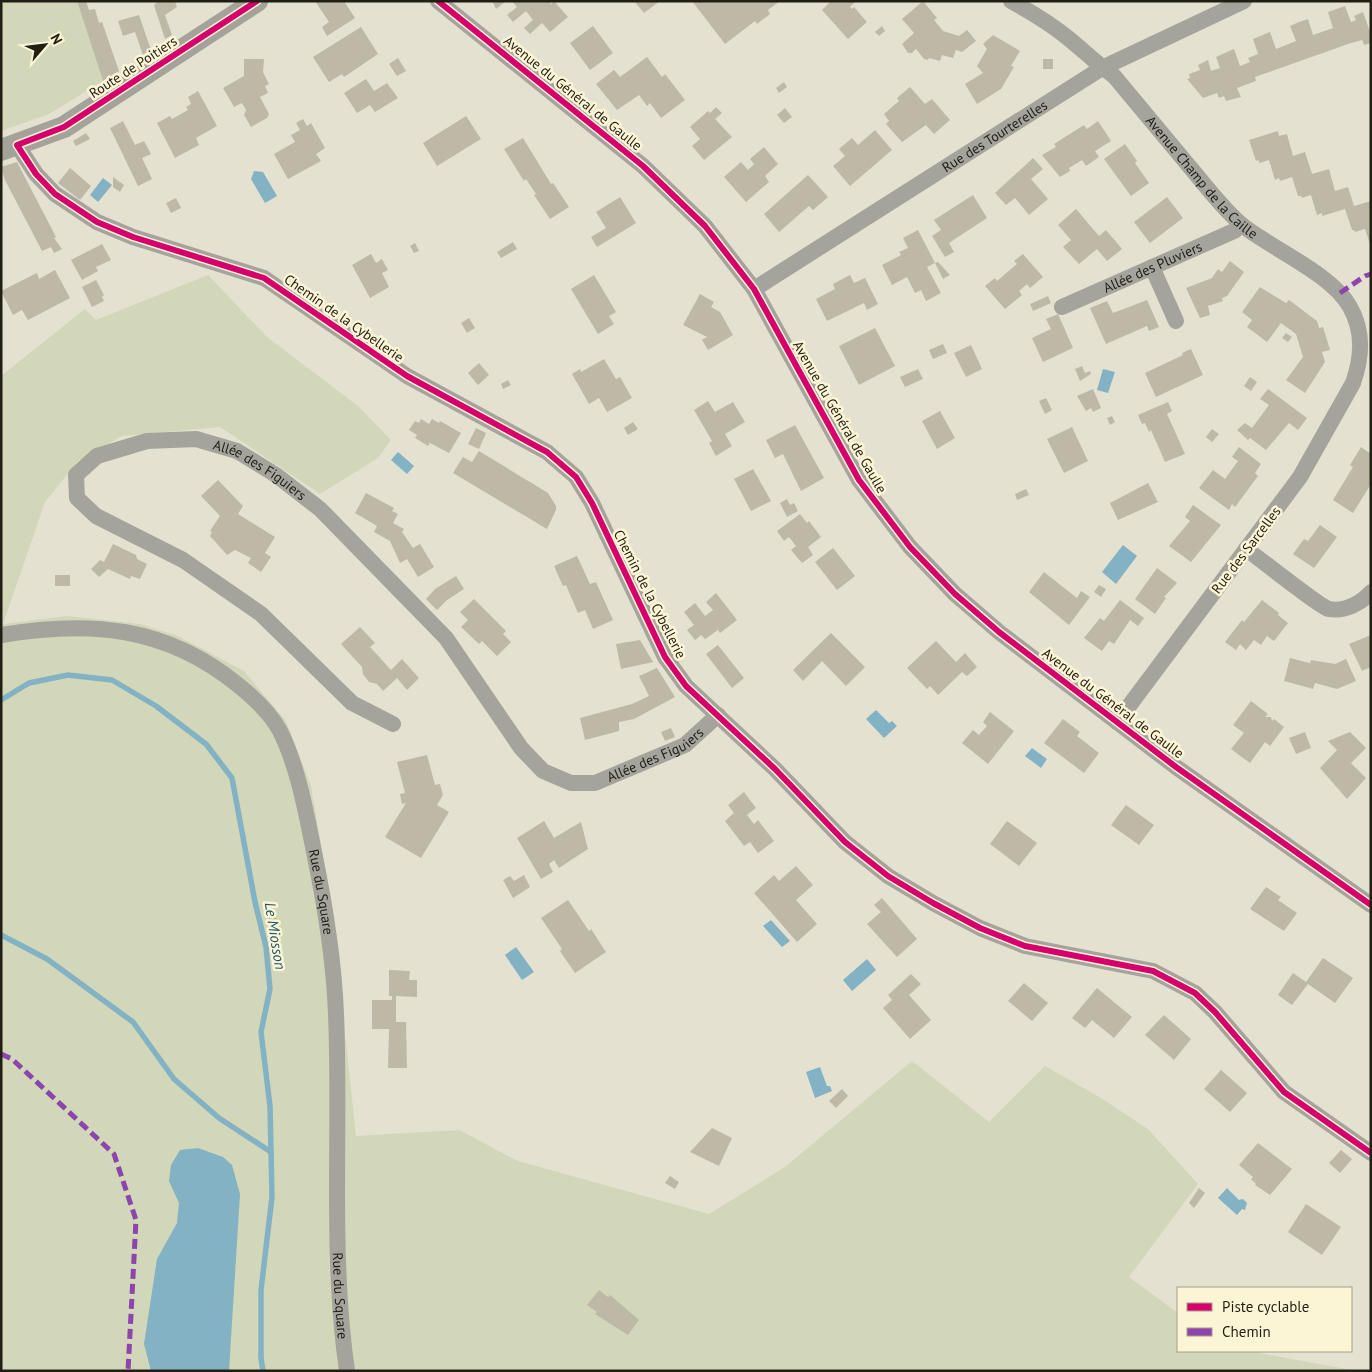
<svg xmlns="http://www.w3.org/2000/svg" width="1372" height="1372" viewBox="0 0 1372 1372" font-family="'PT Sans',sans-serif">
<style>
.green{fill:#d1d7b8}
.water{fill:#82b2c4}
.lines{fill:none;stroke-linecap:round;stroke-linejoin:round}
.stream{stroke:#82b2c4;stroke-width:5.5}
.building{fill:#beb9a6}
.street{stroke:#a4a49d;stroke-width:16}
.secondary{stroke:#a3a39a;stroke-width:22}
.quiet{stroke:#8e44ad;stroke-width:5;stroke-dasharray:10 5;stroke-linecap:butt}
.cycleway-casing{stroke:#fbf5d6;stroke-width:9}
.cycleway{stroke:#d6006c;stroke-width:6}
.labels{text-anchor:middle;stroke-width:5;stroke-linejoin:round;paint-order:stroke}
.street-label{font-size:14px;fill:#211f14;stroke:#fbf5d6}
.water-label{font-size:15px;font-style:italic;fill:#1c546d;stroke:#fbf5d6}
</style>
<rect width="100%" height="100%" fill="#e5e1d1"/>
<!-- green -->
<g class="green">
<path d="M1 1H77L103 81 49 114 1 131Z"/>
<path d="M208 275 267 337 358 406 391 440 378 458 320 494 220 427 122 436 78 461 45 502 3 624 67 616 140 624 178 636 244 671 286 721 311 786 331 903 356 1136 459 1130 518 1161 709 1214 785 1167 912 1061 989 1122 1045 1066 1101 1098 1148 1129 1198 1184 1129 1277 1178 1313V1351H1255L1264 1354 1357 1371H1V376L85 309 96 320Z"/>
</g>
<!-- water -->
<g class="water">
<path d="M254 171 263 172 277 196 265 203 251 179Z"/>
<path d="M103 178 112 185 98 202 90 195Z"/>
<path d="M1103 369 1115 372 1108 393 1097 390Z"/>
<path d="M398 452 414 466 407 474 391 460Z"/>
<path d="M1123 545 1137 556 1116 584 1102 572Z"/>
<path d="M876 710 889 723 892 721 897 726 884 738 866 719Z"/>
<path d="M1032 748 1047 759 1041 768 1025 756Z"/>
<path d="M771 920 790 941 782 947 763 926Z"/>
<path d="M516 947 534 972 522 980 505 955Z"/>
<path d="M867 959 876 970 852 991 843 980Z"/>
<path d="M820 1067 827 1086H830L832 1091 815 1098 806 1072Z"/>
<path d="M198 1148 223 1157 232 1165 240 1194 229 1371H151L144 1344 157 1259 177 1223 179 1203 169 1181 171 1165 180 1150Z"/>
<path d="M1227 1188 1239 1200 1243 1199 1247 1203 1245 1210 1242 1209 1237 1215 1218 1198Z"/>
</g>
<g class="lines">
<!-- stream -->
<g class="stream">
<path d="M1 700 29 683 68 675 112 680 156 706 206 744 232 778 255 902 266 947 270 989 261 1032 270 1106 272 1197 261 1290V1358L263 1371"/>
<path d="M1 935 47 959 133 1022 174 1079 219 1118 271 1152"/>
</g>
</g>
<!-- building -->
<g class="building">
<path d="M77 1H86L89 10 95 9 99 23 102 22 119 71 103 81Z"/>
<path d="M159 1H175L177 7 165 15 172 35 165 39 154 5Z"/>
<path d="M315 1H344L355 18 327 36 322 27 329 22Z"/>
<path d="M492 1H506L496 9Z"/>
<path d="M512 1H549L551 4 554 1 568 17 550 32 542 23 530 34 524 28 533 20 526 11 513 22 507 15 517 7Z"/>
<path d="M634 1H660L644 13Z"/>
<path d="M692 1H780L768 10 770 14 757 24 755 21 725 44Z"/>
<path d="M831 1H856L850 7 852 9 854 7 867 22 848 39 822 10Z"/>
<path d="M923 1 937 18 934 20 943 31 959 36 967 30 976 41 962 52 956 50 953 58 942 55 940 61 929 58 928 60 924 59 916 49 912 53H908L902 44 914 33 902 19Z"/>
<path d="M1345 6 1351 22 1356 20 1354 16 1363 12 1371 35V43L1364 45 1362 40 1348 44 1255 77 1256 81 1237 88 1241 97 1226 101 1224 96 1219 98 1217 93 1203 98 1187 79 1190 78 1189 74 1200 70 1198 65 1208 60 1211 71 1220 68 1216 57 1234 49 1240 66 1250 62 1248 58 1258 54 1253 39 1270 32 1276 49 1296 41 1290 26 1299 22 1308 19 1313 35 1333 28 1328 12Z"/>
<path d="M139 15 151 50 143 55 135 32 123 36 118 21Z"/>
<path d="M593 26 613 53 590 70 570 43Z"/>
<path d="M882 26 885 31 879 36 875 32Z"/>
<path d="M361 27 378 54 344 77 342 74 329 82 313 57Z"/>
<path d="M993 35 1020 51 1011 66 1014 67 1001 89 977 104 965 84 983 73 977 66 987 49 983 44Z"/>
<path d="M647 57 662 77 665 74 685 100 661 118 650 103 647 106 639 95 617 110 596 84 614 70 620 77Z"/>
<path d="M398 58 406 71 397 76 389 64Z"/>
<path d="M244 59H264L263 72 269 84 265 86 268 93 260 97 269 114 267 118 251 127 244 115 246 110 242 103 234 107 223 88 244 76Z"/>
<rect x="1043" y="59" width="10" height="10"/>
<path d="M366 79 374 91 387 83 398 98 375 112 370 105 357 113 344 93Z"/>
<path d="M784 82 787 87 779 93 776 88Z"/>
<path d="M910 87 925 104 932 99 950 120 934 134 926 125 902 142 886 124 889 121 884 114 899 101 897 98Z"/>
<path d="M198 91 217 126 196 138 199 145 175 158 157 123 170 116 172 119 188 110 186 107 191 104 188 97Z"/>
<path d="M716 107 722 113 715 119 732 137 704 160 692 146 700 139 690 127 708 111 710 113Z"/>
<path d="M785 108 792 117 784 123 777 115Z"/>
<path d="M466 116 481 139 437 166 423 143Z"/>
<path d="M303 119 307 126 311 123 325 148 316 154 321 161 288 179 274 154 295 142 291 135 300 130 296 123Z"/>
<path d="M123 121 135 145 144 141 151 154 142 158 152 179 138 186 110 128Z"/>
<path d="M1098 121 1111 141 1095 151 1099 157 1086 166 1082 160 1069 168 1070 171 1060 177 1042 155 1056 147 1054 144 1084 125 1087 129Z"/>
<path d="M875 130 892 150 850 186 833 166 845 156 839 149 852 138 858 145Z"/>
<path d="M1278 131 1279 136 1287 134 1293 156 1305 152 1312 174 1329 169 1335 191 1348 187 1354 206 1371 201V247L1365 229 1355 232 1354 230H1352L1345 209 1322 216V213L1317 215 1311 195 1302 198 1301 196H1298L1292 177 1280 181 1279 178 1275 180 1269 160 1259 163V160L1256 161 1249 140Z"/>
<path d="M86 133 90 139 76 146 73 141Z"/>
<path d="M523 138 551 184 553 183 569 207 550 219 534 195 536 194 526 179 524 181 504 149Z"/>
<path d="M1125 144 1137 161 1135 163 1149 183 1131 196 1104 159Z"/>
<path d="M764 147 778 164 765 176 769 182 746 202 724 177 741 162 748 170 754 164 750 159Z"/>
<path d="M1033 158 1043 169 1031 179 1048 199 1029 215 1015 198 1006 205 995 193Z"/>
<path d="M17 162 56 237 54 238 62 249 54 253 51 247 42 251 5 180 1 167Z"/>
<path d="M70 168 91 186 80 200 58 183Z"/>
<path d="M808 175 828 197 813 210 809 206 779 232 764 214Z"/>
<path d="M113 177 124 185 120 192 113 187Z"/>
<path d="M973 195 987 218 949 243 954 252 945 257 932 236 941 230 934 220Z"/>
<path d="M620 197 636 223 597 247 591 237 606 228 596 212Z"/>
<path d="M1167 197 1183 218 1150 243 1134 222Z"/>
<path d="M176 198 181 208 171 213 166 203Z"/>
<path d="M1076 209 1099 236 1106 230 1122 249 1107 261 1097 249 1079 264 1063 247 1071 240 1058 225Z"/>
<path d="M918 230 935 263 938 262 950 275 943 279 935 263 927 267 941 293 926 301 921 290 915 293 907 277 892 285 882 265 901 255 899 252 908 248 903 238Z"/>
<path d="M513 242 517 249 501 258 497 252Z"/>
<path d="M415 243 419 251 414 253 410 246Z"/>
<path d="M102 244 111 260 96 267 98 271 82 280 71 260Z"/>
<path d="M371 254 376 263 382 259 388 270 382 273 389 287 370 298 352 265Z"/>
<path d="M1023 254 1043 277 1030 288 1027 284 1019 291 1022 295 1005 309 985 286 995 278 997 281 1017 264 1014 261Z"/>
<path d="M1230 261 1244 272 1227 296 1222 298 1223 301 1208 306 1210 315 1200 318 1186 288 1212 278 1218 269 1222 272Z"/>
<path d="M55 270 70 298 28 320 22 310 13 315 1 291 37 273 39 279Z"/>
<path d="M594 275 616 312 609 316 614 324 598 334 571 289Z"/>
<path d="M850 275 854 283 865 278 878 304 867 310 864 303 827 321 816 299 835 289 833 284Z"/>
<path d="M96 280 104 295 102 297 104 301 92 307 82 287Z"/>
<path d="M1260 287 1286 303 1289 300 1317 321 1319 328 1323 327 1330 350 1322 352 1325 362 1305 393 1286 380 1303 357 1296 334 1281 323 1267 342 1247 327 1252 320 1242 312Z"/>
<path d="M700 294 714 302 711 307 720 312 733 335 708 350 702 340 707 337 683 325Z"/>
<path d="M1048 296 1051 303 1033 311 1030 304Z"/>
<path d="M1147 300 1159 327 1149 331 1147 326 1106 344 1090 308 1107 301 1113 313Z"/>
<path d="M1058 314 1073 348 1043 362 1032 338 1051 329 1046 319Z"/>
<path d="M469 318 475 328 467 333 461 323Z"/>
<path d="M875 328 895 366 859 385 839 346Z"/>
<path d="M1286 333 1292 337 1288 342 1282 338Z"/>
<path d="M943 344 947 353 933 359 929 350Z"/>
<path d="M971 345 982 369 966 377 954 353Z"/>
<path d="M1191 349 1203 375 1156 397 1145 373 1183 355 1182 353Z"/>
<path d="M604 359 616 379 620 377 632 398 607 412 599 398 589 404 572 374 580 369 581 372Z"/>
<path d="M479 363 489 375 478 385 468 373Z"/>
<path d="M1082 366 1085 373 1090 371 1091 374 1080 381 1075 369Z"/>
<path d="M918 369 923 379 905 387 900 377Z"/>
<path d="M1250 377 1257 382 1251 391 1244 386Z"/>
<path d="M508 380 511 385 503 389 501 384Z"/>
<path d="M1093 389 1101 408 1093 412 1091 408 1086 411 1077 396Z"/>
<path d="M1268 389 1307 418 1298 430 1289 423 1266 450 1250 438 1248 440 1237 430 1245 423 1252 428 1269 405 1260 399Z"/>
<path d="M1046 398 1052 410 1045 414 1039 401Z"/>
<path d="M708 401 715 412 733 402 745 422 725 434 732 446 716 456 709 443 712 441 694 410Z"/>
<path d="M1168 402 1172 411 1167 414 1185 454 1165 462 1151 430 1149 432 1145 423 1142 424 1138 415Z"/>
<path d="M940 411 955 438 937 449 922 421Z"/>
<path d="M1112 416 1115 422 1110 425 1107 418Z"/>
<path d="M421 419 429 424 432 419 439 423 440 421 461 433 449 453 430 443 428 446 415 438 417 435 409 430 415 421 419 423Z"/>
<path d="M633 422 638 429 628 435 624 428Z"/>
<path d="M795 425 824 478 801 491 783 454 775 458 766 440Z"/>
<path d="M1072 427 1088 461 1064 473 1047 439Z"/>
<path d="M476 428 486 433 479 449 468 444Z"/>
<path d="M1212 429 1219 434 1212 442 1206 437Z"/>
<path d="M1239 447 1261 464 1255 473 1258 476 1235 507 1232 504 1229 510 1199 488 1213 470 1225 479 1238 461 1232 457Z"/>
<path d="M1361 447 1371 454V484L1353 513 1333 500 1353 467 1350 465Z"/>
<path d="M479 451 548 493 556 506V510L547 529 453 473 463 457 472 462Z"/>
<path d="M753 469 771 501 751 511 734 479Z"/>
<path d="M218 480 243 506 238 514 275 537 265 553 271 557 261 572 248 563 251 558 235 550 227 555 210 536 212 532 210 531 220 516 201 496Z"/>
<path d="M1148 483 1158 502 1118 520 1110 503Z"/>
<path d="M1026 489 1029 495 1017 500 1015 494Z"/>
<path d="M366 493 394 508 392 511 398 514 393 523 404 529 402 532 413 548 420 544 434 567 418 577 407 559 400 563 390 541 374 532 377 526 355 513Z"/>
<path d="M787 499 790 505 794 503 798 511 787 517 780 503Z"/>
<path d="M1193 505 1221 525 1191 562 1169 546 1190 521 1185 517Z"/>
<path d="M800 514 807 523 809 521 821 537 808 547 813 555 802 563 791 550 796 546 789 537 784 541 777 531Z"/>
<path d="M1320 525 1337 537 1314 568 1293 554 1304 539 1308 541Z"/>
<path d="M113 544 136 555 137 559 147 564 140 579 131 576 130 579 108 569 99 577 91 569 100 560 104 562Z"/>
<path d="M833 548 855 576 837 590 815 562Z"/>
<path d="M577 556 590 584 596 582 613 620 593 629 585 610 578 613 566 585 563 586 554 566Z"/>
<path d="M1157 568 1177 583 1164 597 1166 598 1155 614 1135 599Z"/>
<path d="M1044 572 1077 598 1081 591 1090 597 1069 625 1029 592Z"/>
<rect x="55" y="575" width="15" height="11"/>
<path d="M456 576 464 589 447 600 437 610 426 599 435 589Z"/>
<path d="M1099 585 1106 589 1101 597 1094 592Z"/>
<path d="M716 593 737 620 720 633 718 630 705 639 701 635 695 640 687 630 694 625 684 612 695 603 705 616 713 610 706 602Z"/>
<path d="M474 599 506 631 503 634 511 642 497 656 482 641 479 644 461 627 468 620 460 612Z"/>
<path d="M1120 600 1144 618 1138 626 1130 620 1114 644 1109 641 1102 651 1084 638 1100 618 1104 621Z"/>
<path d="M1262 600 1279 613 1278 615 1288 623 1274 641 1267 636 1261 645 1254 640 1246 650 1240 644 1236 650 1225 642 1242 620 1244 622Z"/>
<path d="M360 627 375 643 370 647 391 670 402 659 419 678 407 690 397 678 383 691 377 684 369 682 363 674 362 667 341 644Z"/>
<path d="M831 633 865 667 846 686 822 661 803 681 793 670Z"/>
<path d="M1371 635V667L1362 671 1349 644Z"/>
<path d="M640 640 653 662 621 669 616 644Z"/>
<path d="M936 641 956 662 965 653 977 667 967 676 962 672 938 695 930 686 927 689 907 668Z"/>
<path d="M718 645 744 678 732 688 706 654Z"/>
<path d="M1290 658 1310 663 1311 660 1335 664 1346 659 1356 681 1337 689 1315 683 1313 689 1284 681Z"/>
<path d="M657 668 675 697 634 719 619 722V731L585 740 580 718 632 704 649 696 639 676Z"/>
<path d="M1251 701 1268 714 1265 717H1271L1272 721 1274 719 1284 727 1270 746 1265 742 1250 763 1231 749 1244 733 1233 725Z"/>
<path d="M990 712 1014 731 988 764 962 743 973 730 979 735 987 726 983 722Z"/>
<path d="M1063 719 1080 732 1077 736 1099 753 1084 773 1044 743Z"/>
<path d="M671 728 675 737 665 741 661 732Z"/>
<path d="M1305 732 1311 748 1296 754 1289 738Z"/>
<path d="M1350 732 1366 748 1351 763 1366 778 1347 799 1320 768 1337 750 1328 741Z"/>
<path d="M427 755 435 785 440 784 443 795 437 805 449 812 421 858 385 837 406 803 402 804 400 794 405 793 397 762Z"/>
<path d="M744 792 756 808 747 815 754 824 758 820 774 841 758 853 750 842 744 846 725 821 734 813 728 805Z"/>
<path d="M1126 805 1154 825 1139 845 1111 825Z"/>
<path d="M544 821 554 838 581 822 588 849 559 868 554 860 549 864 553 872 541 879 517 838Z"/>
<path d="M1007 821 1037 843 1019 866 990 844Z"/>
<path d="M796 866 813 885 796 900 817 924 797 942 754 893 774 875 779 881Z"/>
<path d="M524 875 530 887 513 898 503 880 510 876 514 881Z"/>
<path d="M1266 887 1281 897 1278 900 1297 913 1284 931 1250 909Z"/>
<path d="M882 898 917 939 897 957 867 924 881 912 874 905Z"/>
<path d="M568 900 589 931 591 929 606 952 575 973 560 951 562 949 541 918Z"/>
<path d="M276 916 277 924 267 925 266 917Z"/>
<path d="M1323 958 1353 978 1335 1003 1308 984 1292 1005 1278 995 1293 973 1306 982Z"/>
<path d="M389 970 410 971 409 980H417V997L396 996V1022H406L407 1068H388L389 1029H372V1000H392V996H389Z"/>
<path d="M911 974 921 984 909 995 931 1020 910 1039 883 1008 892 1000 888 995Z"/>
<path d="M1024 983 1048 1003 1032 1021 1008 1001Z"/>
<path d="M1097 988 1132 1017 1114 1038 1092 1020 1085 1028 1072 1018Z"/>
<path d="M1164 1015 1191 1039 1174 1060 1145 1035Z"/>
<path d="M1221 1070 1247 1093 1230 1112 1204 1089Z"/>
<path d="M842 1089 848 1096 836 1108 829 1101Z"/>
<path d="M712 1128 732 1138 719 1166 690 1152Z"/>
<path d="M1258 1143 1292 1169 1270 1195 1255 1185 1256 1184 1251 1179 1253 1177 1239 1165Z"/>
<path d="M1341 1150 1352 1159 1340 1173 1329 1163Z"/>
<path d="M670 1176 679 1182 675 1189 665 1183Z"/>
<path d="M1199 1188 1205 1193 1194 1208 1189 1203Z"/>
<path d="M1306 1204 1341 1227 1322 1255 1288 1232Z"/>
<path d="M599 1290 608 1297 610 1295 639 1320 628 1335 595 1314 597 1312 587 1305Z"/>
</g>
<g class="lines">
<!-- street -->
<g class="street">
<path d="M438 1 643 166 705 226 754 289 859 480 910 547 955 594 999 632 1176 767 1371 905"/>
<path id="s1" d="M1011 1C1031 12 1051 24 1068 38 1084 51 1097 64 1114 76 1139 106 1164 136 1189 166 1206 186 1222 208 1242 225 1272 249 1332 274 1350 307 1364 332 1362 357 1353 383L1300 477 1117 722"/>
<path d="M17 145 36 174 55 194 97 222 133 237 264 278 407 376 547 452 576 477 592 503 665 657 686 686 775 769 845 842 888 876 933 903 980 928 1025 946 1153 971 1195 993 1215 1012 1284 1092 1371 1153"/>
<path d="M1152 267 1176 321"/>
<path id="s2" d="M754 289 1102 68 1244 1"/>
<path id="s3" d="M1062 307 1234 231 1242 225"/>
<path d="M1246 549C1259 558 1320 607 1329 609 1344 612 1362 603 1371 592"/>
<path id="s4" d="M1 635C89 620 166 626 238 685 253 697 271 714 280 731 298 767 306 812 314 852 325 905 334 960 336 1014 341 1133 330 1253 347 1371"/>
<path id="s5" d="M393 724 352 703 261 614 183 560 96 516 77 498 76 475 97 456 147 441 196 439 237 451 276 475 320 509 446 638 521 748 543 771 571 783H595L685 745 718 715"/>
</g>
<!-- secondary -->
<path class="secondary" d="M1 150 64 127 257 1"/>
<!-- quiet -->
<g class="quiet">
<path d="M1340 293 1365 276 1371 274"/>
<path d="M1 1054 12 1059 114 1154 136 1220 128 1371"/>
</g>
<defs>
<g id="cycleway">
<path d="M257 1 64 127 17 145 36 174 55 194 97 222 133 237 264 278 407 376 547 452 576 477 592 503 665 657 686 686 775 769 845 842 888 876 933 903 980 928 1025 946 1153 971 1195 993 1215 1012 1284 1092 1371 1153"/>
<path d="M438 1 643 166 705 226 754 289 859 480 910 547 955 594 999 632 1176 767 1371 905"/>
</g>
</defs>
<!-- cycleway casing -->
<use href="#cycleway" class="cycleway-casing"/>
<!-- cycleway -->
<use href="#cycleway" class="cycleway"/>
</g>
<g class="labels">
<!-- street labels -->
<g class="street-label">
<text transform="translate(133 67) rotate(-33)" y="5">Route de Poitiers</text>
<text transform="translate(573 93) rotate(39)" y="5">Avenue du Général de Gaulle</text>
<text dy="5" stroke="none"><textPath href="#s2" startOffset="285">Rue des Tourterelles</textPath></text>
<text dy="5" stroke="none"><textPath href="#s1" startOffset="262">Avenue Champ de la Caille</textPath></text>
<text dy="5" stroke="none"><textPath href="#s3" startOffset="99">Allée des Pluviers</textPath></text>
<text transform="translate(344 318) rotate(35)" y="5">Chemin de la Cybellerie</text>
<text transform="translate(840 417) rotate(60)" y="5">Avenue du Général de Gaulle</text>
<text dy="5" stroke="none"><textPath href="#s5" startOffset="616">Allée des Figuiers</textPath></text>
<text transform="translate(1246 550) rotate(-53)" y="5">Rue des Sarcelles</text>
<text transform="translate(650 594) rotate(63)" y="5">Chemin de la Cybellerie</text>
<text transform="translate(1113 703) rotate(37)" y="5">Avenue du Général de Gaulle</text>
<text dy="5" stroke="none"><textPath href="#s5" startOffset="1155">Allée des Figuiers</textPath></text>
<text dy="5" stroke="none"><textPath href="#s4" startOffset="480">Rue du Square</textPath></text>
<text dy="5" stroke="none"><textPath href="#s4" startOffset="885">Rue du Square</textPath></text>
</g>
<!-- water labels -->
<g class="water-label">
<text transform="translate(275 936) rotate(81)" y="5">Le Miosson</text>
</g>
</g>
<!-- border -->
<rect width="1372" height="1372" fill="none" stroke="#211f14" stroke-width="5"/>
<!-- legend -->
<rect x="1177" y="1287" width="175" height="65" fill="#fbf5d6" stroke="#a49f88"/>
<rect x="1187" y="1303" width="25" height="8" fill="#d6006c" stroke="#a49f88"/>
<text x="1222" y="1312" font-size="15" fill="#211f14">Piste cyclable</text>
<rect x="1187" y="1328" width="25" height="8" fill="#8e44ad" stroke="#a49f88"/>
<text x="1222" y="1337" font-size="15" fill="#211f14">Chemin</text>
<!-- north arrow -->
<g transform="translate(45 45) rotate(62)" stroke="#fbf5d6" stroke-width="4" paint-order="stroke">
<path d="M0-4L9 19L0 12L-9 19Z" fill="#211f14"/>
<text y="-8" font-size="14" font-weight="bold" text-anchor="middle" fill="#211f14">N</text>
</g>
</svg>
